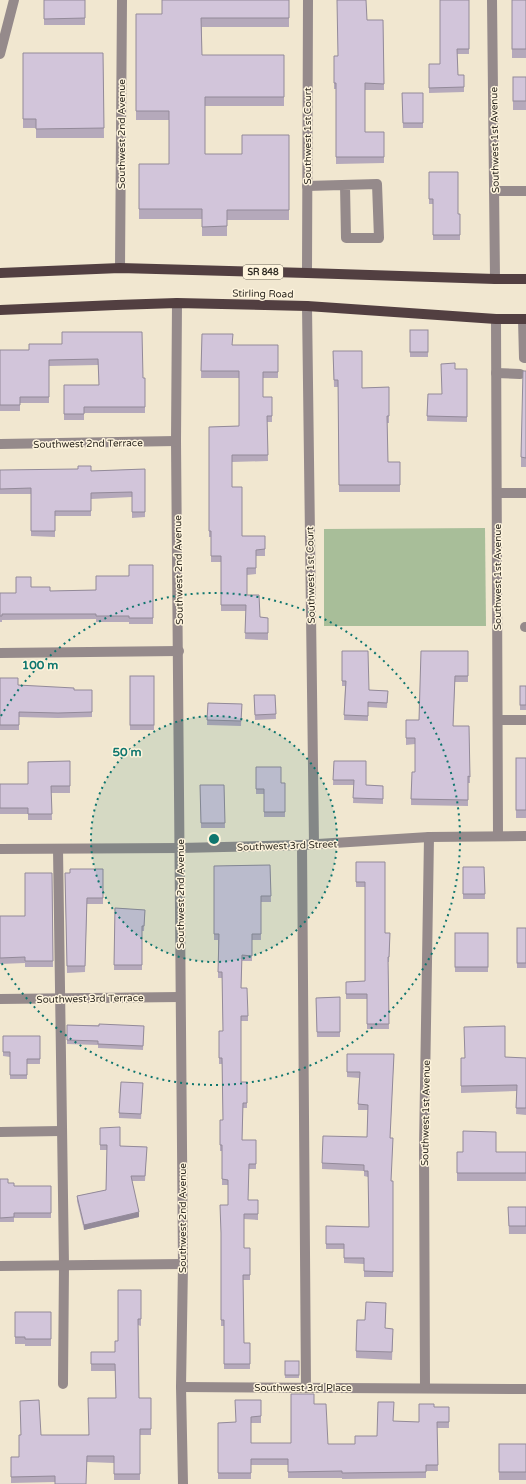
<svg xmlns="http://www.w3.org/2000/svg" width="526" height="1484" viewBox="0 0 526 1484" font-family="'Varela Round',sans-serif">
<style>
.green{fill:#a8be99}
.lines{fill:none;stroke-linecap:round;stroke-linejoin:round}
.minor{stroke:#958a8b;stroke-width:10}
.major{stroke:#523f41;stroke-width:10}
.wall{fill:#b5a9bb}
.shaded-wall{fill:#938a99}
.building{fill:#d2c5da;stroke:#938a99}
.ring{fill:none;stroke:#0f766e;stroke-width:2;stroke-dasharray:2 4}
.labels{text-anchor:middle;stroke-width:3;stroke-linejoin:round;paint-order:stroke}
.shield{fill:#fef4dd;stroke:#6d675b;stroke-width:1}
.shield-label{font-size:9px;font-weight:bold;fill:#2f2b23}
.street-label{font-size:10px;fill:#2f2b23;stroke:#fef4dd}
.centre{fill:#0f766e;stroke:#fef4dd;stroke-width:2}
.ring-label{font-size:12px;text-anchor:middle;font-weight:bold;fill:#0f766e;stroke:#fef4dd;stroke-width:3;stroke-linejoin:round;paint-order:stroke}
</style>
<rect width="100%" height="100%" fill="#f1e7d0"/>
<!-- green -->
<path class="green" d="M485 528 486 626H324V529Z"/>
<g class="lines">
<!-- minor -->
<g class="minor">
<path d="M492 0 495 279"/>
<path d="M0 54 14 0"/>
<path d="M307 186 377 184 379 238H346L345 185"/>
<path d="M494 191H526"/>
<path d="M120 268 122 0"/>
<path d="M307 273 308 0"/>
<path d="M177 303 176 441 183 1264 181 1387 183 1484"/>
<path d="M307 306 314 844"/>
<path d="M496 319 498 836"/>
<path d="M523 319 524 358H526"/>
<path d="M496 373 520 374"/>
<path d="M0 444 176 441"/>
<path d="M497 493H526"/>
<path d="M525 627H526"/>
<path d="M0 653 179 651"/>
<path d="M498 720H526"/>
<path d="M302 845 306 1388"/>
<path d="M0 849 180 848 302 845 429 837 526 836"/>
<path d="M58 849 64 1265 63 1384"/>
<path d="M0 999 180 997"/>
<path d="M0 1132 61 1131"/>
<path d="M0 1266 183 1264"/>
<path d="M181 1387 526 1389"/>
<path d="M425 1388 424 1148 429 837"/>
</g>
<!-- major -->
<g class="major">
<path d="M0 273 120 268 307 273 495 279H526"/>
<path d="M0 310 116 305 177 303 307 306 496 319H526"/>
</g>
</g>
<!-- wall -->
<g class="wall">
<rect x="44" y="0" width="41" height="25"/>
<path d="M289 0V27H202V55H284V106H205V154H242L289 135V220H227V236H202V219H139V164H169V120H136V14H162Z"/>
<path d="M469 0V54H457L458 75H464V92L429 93V64H440Z"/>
<rect x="512" y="0" width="14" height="58"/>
<path d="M367 20H383L384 90H365V132H384V163L336 164V89H334V83L338 56Z"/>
<path d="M23 53H103L104 138H36V128H23Z"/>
<rect x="513" y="77" width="13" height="33"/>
<path d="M402 93H423V128H403Z"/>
<path d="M429 172 458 214H460V240H433V204H429Z"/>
<rect x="410" y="330" width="18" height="27"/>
<path d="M202 334 233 345H278V378H263V397H272V422H267L268 461 232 462V487L242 536H265V556H256V574L247 575V595L260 617 268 618V640L245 639 246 611H221V562H211V537H209V427L239 426V378H201Z"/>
<path d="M62 344 143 378H145V413H84V420H64V385H99L98 365 49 366V403H20V411H0V350H29Z"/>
<path d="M333 351 362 388 389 387V423H387L388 462H400V492H339L338 387H334Z"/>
<path d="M455 369H467V422L427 421 428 394H442Z"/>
<path d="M526 371V467H521V457Z"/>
<path d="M145 469V517L132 518V497L91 499V516H55V537L31 536V494H0V470L91 471Z"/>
<path d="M153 565V624H129V622H96V619L2 620V622H0V593H16L31 587 50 591 96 590Z"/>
<path d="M342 651 369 690 388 691 387 708 368 707V721L344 720 345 686H342Z"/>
<path d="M468 651V682H455L453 726H469L470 783H468V806L411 805V799L415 772V744L406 745V720H419Z"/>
<rect x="130" y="676" width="24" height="54"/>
<path d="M0 678 18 685 74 690H92V717L58 718 19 717V730H0Z"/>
<rect x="520" y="686" width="6" height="24"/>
<path d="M254 695H275L276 719 255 720Z"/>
<path d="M208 703 242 704 241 726 207 725Z"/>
<rect x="516" y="758" width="10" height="60"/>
<path d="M70 761V793H51L52 820H28V814H0V784H28Z"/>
<path d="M334 761 366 785 383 786V804L353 803 354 785H333Z"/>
<path d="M256 767 281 783H285V817H264V794H256Z"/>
<path d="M200 785H224L225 828H201Z"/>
<path d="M356 862H385V933H390L389 962H388L389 1029H367V999H346V982L365 981V887H356Z"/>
<path d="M270 865 271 902H261V940H252V961H242L241 988 248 1016V1021H241V1082H247V1108H243L242 1140H256V1169H249L248 1200H258V1220L244 1219V1248L250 1275V1280H243L244 1343H250V1369H224V1326H221V1238L228 1205V1185H222V1151H220V1120H223L222 1064H219V1031H223L222 978H218V940H214V866Z"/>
<path d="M463 867H484L485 899H463Z"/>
<path d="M103 869V904H87L85 972 67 973 65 873H70Z"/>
<path d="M52 873 53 967H25V963L0 964V916H25Z"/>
<path d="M115 908 145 910 144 931H142V970H114Z"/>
<rect x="517" y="928" width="9" height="40"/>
<rect x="455" y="933" width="33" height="39"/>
<path d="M340 997V1037H317L316 998Z"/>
<path d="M67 1025 144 1026 143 1050 98 1048V1045L67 1044Z"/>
<path d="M3 1036H40V1064H27V1079H10V1057L3 1056Z"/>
<path d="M347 1054H394L390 1138 391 1181H393V1277H364V1264L344 1263V1249H326V1226L369 1227 368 1177 364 1176V1171L322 1169V1163L367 1137 368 1110H358L359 1078 347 1077Z"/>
<path d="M505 1057 526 1058V1115L516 1114 517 1091 461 1093V1058Z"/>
<path d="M143 1083 141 1119 119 1118V1113Z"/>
<path d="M100 1128 120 1146 147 1147 145 1181H132L139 1217 84 1230 77 1201V1196L106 1190 107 1150H100Z"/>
<rect x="457" y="1152" width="69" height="29"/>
<path d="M0 1179 14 1186H51V1218H14V1222H0Z"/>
<path d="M508 1207H526V1234H509Z"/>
<path d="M141 1290V1326L138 1325 139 1398H151V1435H140V1480H114V1463L87 1462 55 1482 11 1483V1457H19L41 1435H88L116 1398 115 1371H91V1352H115L118 1341Z"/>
<path d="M386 1310 385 1328 393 1336 392 1360 356 1358V1351L365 1320Z"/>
<path d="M15 1312H51V1346H25V1344H15Z"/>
<rect x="285" y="1361" width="14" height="17"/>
<path d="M261 1400V1423H251V1443H291L314 1404 328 1444H355L377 1436 394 1421 419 1422 434 1407H449V1428H437L438 1471H426V1478L342 1479V1478H288V1465H251V1479H218V1423L236 1422Z"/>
<rect x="499" y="1444" width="27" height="36"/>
</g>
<!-- shaded-wall -->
<path class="shaded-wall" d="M139 1212V1217L84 1230V1225Z"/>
<!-- building -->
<g class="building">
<path d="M44 0H85V18L44 19Z"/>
<path d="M162 0H289V18H201L202 55H284V97H205V154H242V135H289V210H227V226L202 227V209H139V164H169V111H136V14H162Z"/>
<path d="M337 0H366L367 20H383L384 84 365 83V132H384V157H336V83H334V56H338Z"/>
<path d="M440 0H469V49H457L458 75H464V87L429 88V64H440Z"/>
<rect x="512" y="0" width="14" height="49"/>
<path d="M23 53H103L104 128 36 129V119H23Z"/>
<rect x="513" y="77" width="13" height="24"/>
<path d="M402 93H423V123H403Z"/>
<path d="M429 172H458V214H460V235H433V199H429Z"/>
<rect x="410" y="330" width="18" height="22"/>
<path d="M62 332H142L143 378H145V407H84V414H64V385H99L98 359 49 360V397H20V405H0V350H29V344H62Z"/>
<path d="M202 334H233L232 345H278V372H263V397H272V416H267L268 455H232V487H242V536H265V549L256 550V568H247V595H259L260 617 268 618V633H245L246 605H221V556H211V531H209V427L239 426V371H201Z"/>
<path d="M333 351H362V388L389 387V416H387L388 462H400V485H339L338 380H334Z"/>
<path d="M455 363V369H467V417L427 416 428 394H442L441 364Z"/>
<path d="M523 371H526V458L521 457Z"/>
<path d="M78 466H91V471L145 469V512H132V492L91 493V511H55V531H31V488L0 489V470L78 469Z"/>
<path d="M129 565H153V618H129V616H96V614H2V616H0V593H16V577H31V587H50V591L96 590V576H129Z"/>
<path d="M342 651H368L369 690 388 691 387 703 368 702V716L344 715 346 681H342Z"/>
<path d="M421 651H468V676H455L453 726H469L470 777 468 776V800L411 799 412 772H415V738H406V720H419Z"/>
<rect x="130" y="676" width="24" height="49"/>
<path d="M0 678H18V685L74 688V690H92V712L58 713 19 712V725H0Z"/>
<rect x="520" y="686" width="6" height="19"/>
<path d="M254 695H275L276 714 255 715Z"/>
<path d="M208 703 242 704 241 721 207 720Z"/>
<rect x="516" y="758" width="10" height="52"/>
<path d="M70 761V786H51L52 814H28V808H0V784H28V762Z"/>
<path d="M334 761H366V785L383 786V799L353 798 354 780H333Z"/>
<path d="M256 767H281V783H285V812H264V789H256Z"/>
<path d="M200 785H224L225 823H201Z"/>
<path d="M356 862H385V933H390L389 957H388L389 1024H367V994H346V982L365 981V882H356Z"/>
<path d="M270 865 271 896H261V934H252V956L242 955 241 988H247L248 1016H241V1082H247V1103H243L242 1140H256V1164H249L248 1200H258V1214H244V1248H250V1275H243L244 1343H250V1364H224V1320H221V1233L220 1205H228V1180L222 1179V1145H220V1120H223L222 1058H219V1031H223L222 972H218L219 934H214V866Z"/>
<path d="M463 867H484L485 894H463Z"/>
<path d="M70 869H103V898H87L85 966H67L65 873H70Z"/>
<path d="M25 873H52L53 961H25V957L0 958V916H25Z"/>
<path d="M115 908 145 910 144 926H142V965H114Z"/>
<rect x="517" y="928" width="9" height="35"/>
<rect x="455" y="933" width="33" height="34"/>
<path d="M340 997V1032H317L316 998Z"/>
<path d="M99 1024 144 1026 143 1046 98 1044V1041L67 1040V1025L99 1026Z"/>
<path d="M505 1026V1057L526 1058V1108H516L517 1085 461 1086V1058H465L464 1027Z"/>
<path d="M3 1036H40V1059H27V1075H10V1052H3Z"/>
<path d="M347 1054H394L390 1138H393L391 1181H393V1272L364 1271V1258H344V1244H326V1226L369 1227 368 1171H364V1165L322 1163 323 1136 367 1137 368 1105 358 1104 360 1072H347Z"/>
<path d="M121 1082 143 1083 141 1114 119 1113Z"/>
<path d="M120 1127V1146L147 1147 145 1176H131L139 1212 84 1225 77 1196 106 1190 107 1145H100V1128Z"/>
<path d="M463 1131 496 1132V1152H526V1173H457V1152H463Z"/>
<path d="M0 1179H8V1183H14V1186H51V1213H14V1217L0 1218Z"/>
<path d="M508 1207H526V1226H509Z"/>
<path d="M118 1290H141V1319H138L139 1398H151V1429H140V1474H114V1456H87L86 1484H55V1476L11 1477V1457H19V1435H21L20 1401 39 1400 41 1435H89L88 1398H116L115 1364H91V1352H115V1341H118Z"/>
<path d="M366 1302 386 1303 385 1328 393 1329 392 1352 356 1351 357 1320H365Z"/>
<path d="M15 1312H51V1339H25V1337H15Z"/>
<rect x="285" y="1361" width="14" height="14"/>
<path d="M291 1394H314V1404H326L328 1444H355V1436H377L378 1402H394L393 1421 419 1422V1404H434V1407H449V1422H437L438 1465H426V1472L342 1473V1471L288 1472V1459H251V1473H218V1423L236 1422 235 1400H261V1416L251 1417V1443H291Z"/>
<rect x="499" y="1444" width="27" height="28"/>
</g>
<!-- distance rings -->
<circle cx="214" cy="839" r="123" fill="#0f766e" fill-opacity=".12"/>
<g class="ring">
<circle cx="214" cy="839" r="123"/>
<path d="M1 716A246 246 0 1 1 1 962"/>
</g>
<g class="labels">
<!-- shield labels -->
<rect class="shield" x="243" y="265" width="40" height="14" rx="3"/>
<g class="shield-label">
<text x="263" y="275">SR 848</text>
</g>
<!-- street labels -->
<g class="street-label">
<text transform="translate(121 134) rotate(-90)" y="4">Southwest 2nd Avenue</text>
<text transform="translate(307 136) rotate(-90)" y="4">Southwest 1st Court</text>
<text transform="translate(494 140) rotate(-91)" y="4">Southwest 1st Avenue</text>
<text transform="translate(263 293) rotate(1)" y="4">Stirling Road</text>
<text transform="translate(88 443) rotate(-1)" y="4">Southwest 2nd Terrace</text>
<text transform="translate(178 570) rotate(-91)" y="4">Southwest 2nd Avenue</text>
<text transform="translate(310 575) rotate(-91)" y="4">Southwest 1st Court</text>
<text transform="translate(497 577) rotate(-90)" y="4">Southwest 1st Avenue</text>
<text transform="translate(287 845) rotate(-2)" y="4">Southwest 3rd Street</text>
<text transform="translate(180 894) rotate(-90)" y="4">Southwest 2nd Avenue</text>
<text transform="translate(90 998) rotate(-1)" y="4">Southwest 3rd Terrace</text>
<text transform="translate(425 1113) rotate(-89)" y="4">Southwest 1st Avenue</text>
<text transform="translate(182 1218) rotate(-90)" y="4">Southwest 2nd Avenue</text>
<text x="303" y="1391">Southwest 3rd Place</text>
</g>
</g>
<circle cx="214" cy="839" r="6" class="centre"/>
<g class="ring-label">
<text x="40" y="669">100 m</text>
<text x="127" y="756">50 m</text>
</g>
</svg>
